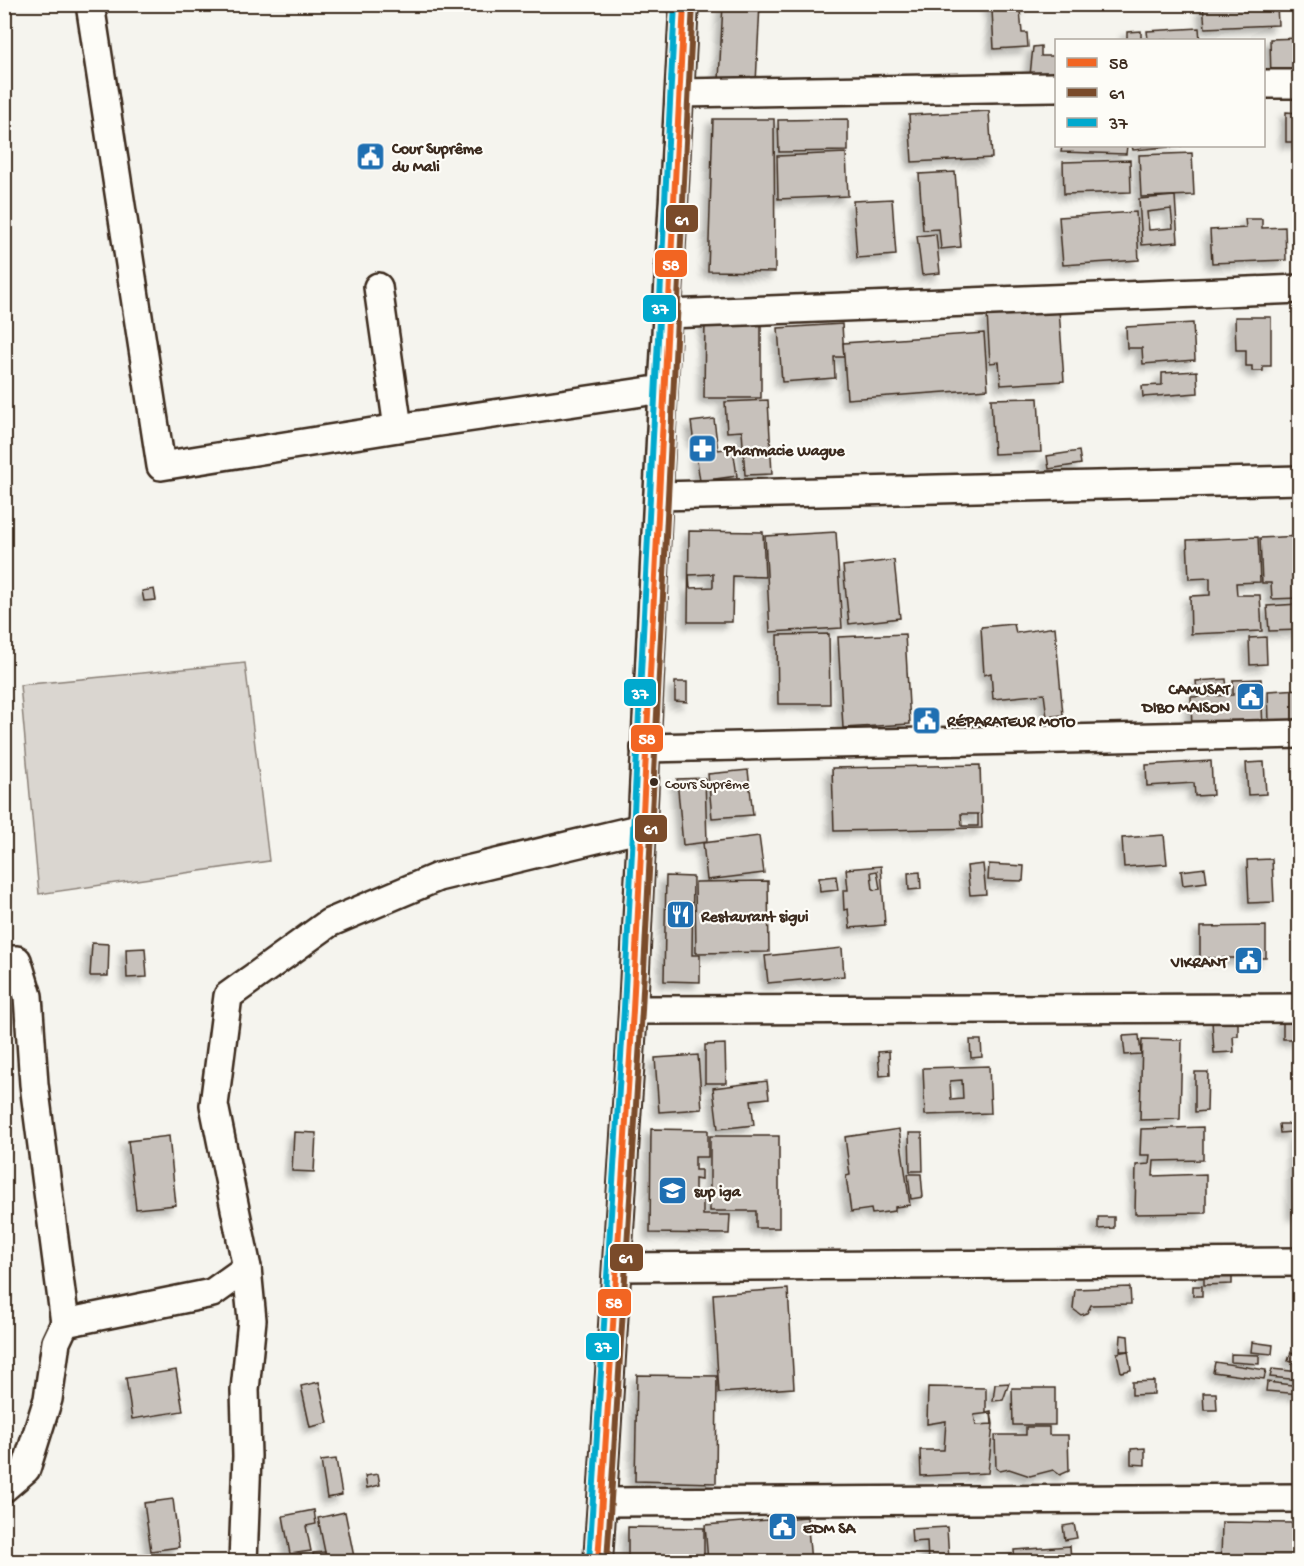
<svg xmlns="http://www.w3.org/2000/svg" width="1304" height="1566" viewBox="0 0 1304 1566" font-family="'Gochi Hand',sans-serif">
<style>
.green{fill:#dad6d0;stroke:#8a8077;stroke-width:1.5}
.building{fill:#c7c1bb;stroke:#3b2a1e;stroke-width:1.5;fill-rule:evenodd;filter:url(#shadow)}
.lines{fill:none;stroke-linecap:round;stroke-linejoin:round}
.minor-casing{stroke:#3b2a1e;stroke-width:32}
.minor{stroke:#fdfcf7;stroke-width:27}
.bus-1-casing{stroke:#fdfcf7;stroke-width:10}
.bus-2-casing{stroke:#fdfcf7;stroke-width:10}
.bus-3-casing{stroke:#fdfcf7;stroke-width:10}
.bus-1{stroke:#f26522;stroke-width:6}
.bus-2{stroke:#7a4b2a;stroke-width:6}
.bus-3{stroke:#00a9ce;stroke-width:6}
.bus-dot{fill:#3b2a1e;stroke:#fdfcf7;stroke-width:2}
.labels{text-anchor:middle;stroke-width:4.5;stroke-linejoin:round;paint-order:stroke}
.bus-label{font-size:14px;fill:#3b2a1e;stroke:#fdfcf7;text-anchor:start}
.poi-label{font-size:16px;font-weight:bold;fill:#3b2a1e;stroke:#fdfcf7;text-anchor:start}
.line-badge{stroke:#fdfcf7;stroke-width:2}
.badge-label{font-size:16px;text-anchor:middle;font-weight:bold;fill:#fff}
</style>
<defs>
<filter id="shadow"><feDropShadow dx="-5.5" dy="5.5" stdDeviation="3" flood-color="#0004"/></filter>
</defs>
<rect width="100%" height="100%" fill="#f5f4ee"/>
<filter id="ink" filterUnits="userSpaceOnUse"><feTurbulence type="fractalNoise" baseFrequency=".0167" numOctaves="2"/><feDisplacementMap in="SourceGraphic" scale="12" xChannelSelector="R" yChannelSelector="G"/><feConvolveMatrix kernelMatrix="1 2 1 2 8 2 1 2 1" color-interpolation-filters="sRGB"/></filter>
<g filter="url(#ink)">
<!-- green -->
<path class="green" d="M245 663 269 861 39 894 20 685Z"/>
<!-- building -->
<g class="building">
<path d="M723 4H760L756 83 719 80Z"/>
<path d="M989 4H1025L1026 9 1020 10 1022 33H1027L1028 47 994 49 992 10H990Z"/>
<path d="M1203 4H1277L1278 25 1205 28Z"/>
<path d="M1199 28 1200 40H1148L1147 31Z"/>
<path d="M1141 31V40H1127V32Z"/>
<path d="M1300 38V79L1271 80 1270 39Z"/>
<path d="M1041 46V56H1056V82L1029 85 1033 47Z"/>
<path d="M989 111 992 158 912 162 909 115Z"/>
<path d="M1286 112 1300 113V142H1286Z"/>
<path d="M713 119H774L775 272 708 271Z"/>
<path d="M848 119V151L779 152 778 120Z"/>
<path d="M1062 146H1127L1126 154 1061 152Z"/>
<path d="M1132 146H1182L1133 150Z"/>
<path d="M846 153 848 196 778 199 777 156Z"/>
<path d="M1192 153 1194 195 1141 197 1139 155Z"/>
<path d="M1130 160 1131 192 1064 194 1063 162Z"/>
<path d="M955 172 961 247 941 249 939 229 923 230 919 174Z"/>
<path d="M1175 196 1178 242 1142 245 1139 199ZM1171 209 1173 228 1149 230 1147 212Z"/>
<path d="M892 199 896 255 857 258 853 201Z"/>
<path d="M1136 212 1139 260 1063 265 1059 217Z"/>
<path d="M1245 219H1262V228L1285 227 1286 260 1212 263 1210 230 1246 228Z"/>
<path d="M936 234 940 273 922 275 917 236Z"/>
<path d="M1059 309 1064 381 1001 385 999 362 990 363 987 314Z"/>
<path d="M705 317H761V398H704Z"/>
<path d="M1235 317H1271V366H1263V371H1252V366H1246V350H1236Z"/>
<path d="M1193 323 1195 360 1143 364 1142 348H1127L1126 327Z"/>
<path d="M842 324 844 357H834L835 378 782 382 778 328Z"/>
<path d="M984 333 988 389 847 399 843 343Z"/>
<path d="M1197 371 1198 393 1143 397 1142 386 1162 385V373Z"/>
<path d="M1038 398 1041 452 994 454 991 399Z"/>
<path d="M768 400 772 474 745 475 742 431 727 432 725 402Z"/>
<path d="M714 419 718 450 733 448 737 476 700 481 696 454H702L700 442 694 443 691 422Z"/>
<path d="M1079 451 1081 464 1049 469 1047 456Z"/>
<path d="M689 531 763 532 765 577 733 576 732 622H688ZM713 574V587L690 588 689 575Z"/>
<path d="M836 532 842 628 770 632 765 536Z"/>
<path d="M1300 536V630L1269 631 1267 606 1298 604V598L1272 599 1271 583H1262L1260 538Z"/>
<path d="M1258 537 1260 582 1236 583 1237 595H1260L1262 631 1191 634 1190 596 1210 595V578L1189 579 1187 540Z"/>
<path d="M894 560 900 618 849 624 843 566Z"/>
<path d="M154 589 156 600 144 601 142 591Z"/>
<path d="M1014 624 1016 633 1055 627 1063 715 1047 717 1044 694 993 699 991 673 984 675 981 627Z"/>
<path d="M829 634 830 704H778L777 635Z"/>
<path d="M905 634 910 724 843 728 838 637Z"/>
<path d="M1266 637 1267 664 1250 665 1249 638Z"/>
<path d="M1226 679 1227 691 1197 692 1196 681Z"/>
<path d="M1261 679 1263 730 1192 733 1191 697 1233 695V680Z"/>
<path d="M675 682H687V702L675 701Z"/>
<path d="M1300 689V721L1269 722 1268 691Z"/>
<path d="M1211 761 1213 795 1195 796 1194 783 1147 786 1146 765Z"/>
<path d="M1264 762 1266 794 1248 795 1246 763Z"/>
<path d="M980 765 982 828 834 831 832 768ZM961 814H978V826H962Z"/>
<path d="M748 770 753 815 712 818 708 774Z"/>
<path d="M705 778 707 842 683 845 677 779Z"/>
<path d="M1164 835 1167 864 1124 867 1122 838Z"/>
<path d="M759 836 764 873 707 880 703 843Z"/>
<path d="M1272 859 1274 902 1249 903 1247 860Z"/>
<path d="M983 864 986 894 970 895 967 866Z"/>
<path d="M989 864 1024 866 1023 881 988 880Z"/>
<path d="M881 866 885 925 850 928 848 909 844 910 843 890H848L846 869ZM877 871 880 889 873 890 871 872Z"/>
<path d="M1205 868 1207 882 1183 885 1181 871Z"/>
<path d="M920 872 921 889 909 890 908 873Z"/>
<path d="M666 876 693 877 692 955H700V982L664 981Z"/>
<path d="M836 876 838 890 820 892 819 878Z"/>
<path d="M768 881 769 952 696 953 695 882Z"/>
<path d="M1266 926V958H1200V927Z"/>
<path d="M92 943 109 944 108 976H90Z"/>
<path d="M145 948 147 977 127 978 126 949Z"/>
<path d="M842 948 844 976 768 983 765 956Z"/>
<rect x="1283" y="1018" width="17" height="21"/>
<path d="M1238 1020V1036H1233L1234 1052 1214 1053 1212 1021Z"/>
<path d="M1139 1035 1141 1054 1125 1055 1123 1036Z"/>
<path d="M1142 1039 1182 1040 1180 1119 1140 1120Z"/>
<path d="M970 1040H981L982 1057 971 1058Z"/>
<path d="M725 1044 726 1083H705V1045Z"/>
<path d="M889 1051 890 1075 880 1076 878 1052Z"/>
<path d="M698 1055 702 1109 659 1112 655 1058Z"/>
<path d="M989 1066 991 1113 925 1115 923 1068ZM962 1080 963 1099 951 1100 950 1081Z"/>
<path d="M1195 1072H1208L1207 1111 1195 1112Z"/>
<path d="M767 1081 769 1098 751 1100 754 1125 718 1129 713 1088Z"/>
<path d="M1279 1124H1292V1132L1280 1133Z"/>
<path d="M1203 1127V1160L1154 1161 1153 1176 1206 1174V1213L1135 1214 1136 1165 1149 1164 1150 1155H1140L1141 1129Z"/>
<path d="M651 1129 708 1130V1157H695V1170H701V1180L695 1179V1200H703V1215H730L729 1234 650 1233Z"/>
<path d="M899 1129 910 1205 895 1207V1211L872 1214 871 1209 851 1212 846 1176 850 1175 845 1137Z"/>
<path d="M294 1132 316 1133 314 1172 292 1171Z"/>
<path d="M909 1133H922L923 1171H910Z"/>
<path d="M1294 1135H1300V1214H1293Z"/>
<path d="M169 1136 176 1205 136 1209 128 1141Z"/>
<path d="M710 1136H779V1228H756V1211H710Z"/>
<path d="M908 1174H921L923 1197 911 1199Z"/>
<path d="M1098 1217H1114V1228L1098 1229Z"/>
<path d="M1232 1268V1284L1204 1285V1269Z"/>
<rect x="1193" y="1286" width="9" height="10"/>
<path d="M1130 1287 1131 1304 1091 1305 1087 1313 1081 1315 1073 1309 1075 1289Z"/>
<path d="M788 1289 794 1388 719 1393 713 1294Z"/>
<path d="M1121 1335 1128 1336 1129 1351H1120Z"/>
<path d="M1252 1342 1273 1345 1272 1354 1251 1352Z"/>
<path d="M1128 1351 1131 1370 1121 1372 1117 1353Z"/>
<path d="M1291 1352 1300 1355V1364L1288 1361Z"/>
<path d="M1231 1354 1259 1355V1364L1231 1362Z"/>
<path d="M1215 1362 1266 1370 1264 1379 1213 1372Z"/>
<path d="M1272 1369 1300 1372V1380L1270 1377Z"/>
<path d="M176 1370 183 1411 132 1419 126 1378Z"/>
<path d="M637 1375 717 1376 716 1483 635 1481Z"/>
<path d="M1154 1381V1394L1132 1395V1382Z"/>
<path d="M319 1382 328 1423 310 1427 301 1386Z"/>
<path d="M1267 1382 1300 1386V1394L1266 1391Z"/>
<path d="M1009 1383 1003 1400 993 1401 995 1384Z"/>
<path d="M928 1387 986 1388V1412L991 1411 993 1424 988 1473 921 1476 920 1450H944L946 1421 927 1424ZM991 1413 992 1424 976 1425 974 1415Z"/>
<path d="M1012 1388H1055V1425H1013Z"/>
<path d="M1203 1393H1216L1217 1410H1204Z"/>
<path d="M1026 1427H1049V1435H1068L1069 1471 1060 1475 1053 1470 1030 1476 1009 1469 1000 1471 996 1468 995 1435H1026Z"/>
<path d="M1145 1448V1465L1131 1464V1449Z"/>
<path d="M336 1459 342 1495 327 1498 321 1461Z"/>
<path d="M378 1474 380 1485 367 1488 365 1476Z"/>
<path d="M173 1499 179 1547 151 1551 144 1503Z"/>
<path d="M314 1510 316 1524 306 1526 311 1551 290 1554 283 1516Z"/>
<path d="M345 1512 355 1562H327L318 1518Z"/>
<path d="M807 1517 811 1562H708L705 1525Z"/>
<path d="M1222 1522 1293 1523 1292 1562H1221Z"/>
<path d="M1074 1524 1077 1538 1065 1540 1063 1526Z"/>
<path d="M628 1527 704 1528V1562H628Z"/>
<path d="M947 1527 949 1562H928L927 1541 912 1542 911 1529Z"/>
<path d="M1070 1546 1071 1562H1015L1014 1550Z"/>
<path d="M325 1552 326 1562H314L313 1553Z"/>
</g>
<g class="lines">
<defs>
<g id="minor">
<path d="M90 4 161 466 398 428 663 389"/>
<path d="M1264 84H1300"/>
<path d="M680 93 1056 87"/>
<path d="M378 287 398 428"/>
<path d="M667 314 1300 289"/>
<path d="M658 496 1300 480"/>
<path d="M645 748 1300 734"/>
<path d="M4 960H17L28 996 34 1084 65 1323"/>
<path d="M633 1010 1300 1008"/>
<path d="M617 1267 1300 1262"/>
<path d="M4 1488 26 1469 48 1399 56 1342 65 1323 212 1293 247 1268"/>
<path d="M602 1502 1300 1498"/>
<path d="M243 1562 247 1456 245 1390 252 1320 247 1268 214 1105 228 996 329 923 438 877 642 828"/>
<path d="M598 1562 633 1010 663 389 684 4"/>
</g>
</defs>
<!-- minor casing -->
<use href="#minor" class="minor-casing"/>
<!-- minor -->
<use href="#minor" class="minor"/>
<defs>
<path id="bus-1" d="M598 1562 633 1010 684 4"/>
<path id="bus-2" d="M607 1562 642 1010 693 4"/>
<path id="bus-3" d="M589 1561 624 1009 675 4"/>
</defs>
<!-- bus-1 casing -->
<use href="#bus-1" class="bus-1-casing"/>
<!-- bus-2 casing -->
<use href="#bus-2" class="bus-2-casing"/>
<!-- bus-3 casing -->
<use href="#bus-3" class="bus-3-casing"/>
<!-- bus-1 -->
<use href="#bus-1" class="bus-1"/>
<!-- bus-2 -->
<use href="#bus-2" class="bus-2"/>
<!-- bus-3 -->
<use href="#bus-3" class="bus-3"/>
</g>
</g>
<!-- icons -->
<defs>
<symbol id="civic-square" viewBox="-11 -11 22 22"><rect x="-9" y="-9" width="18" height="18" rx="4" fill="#1f6fb2" stroke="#fdfcf7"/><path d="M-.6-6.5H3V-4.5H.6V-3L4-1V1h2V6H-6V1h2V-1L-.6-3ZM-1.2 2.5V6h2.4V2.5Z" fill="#fff"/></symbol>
<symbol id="pharmacy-square" viewBox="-11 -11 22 22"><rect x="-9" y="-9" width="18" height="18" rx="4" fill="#1f6fb2" stroke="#fdfcf7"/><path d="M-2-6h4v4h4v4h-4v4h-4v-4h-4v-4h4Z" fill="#fff"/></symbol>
<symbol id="restaurant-square" viewBox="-11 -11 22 22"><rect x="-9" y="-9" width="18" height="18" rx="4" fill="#1f6fb2" stroke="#fdfcf7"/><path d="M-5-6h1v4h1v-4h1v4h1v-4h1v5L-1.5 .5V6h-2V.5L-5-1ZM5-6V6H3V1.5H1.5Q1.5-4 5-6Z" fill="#fff"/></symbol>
<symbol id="university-square" viewBox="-11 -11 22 22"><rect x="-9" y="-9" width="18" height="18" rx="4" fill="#1f6fb2" stroke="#fdfcf7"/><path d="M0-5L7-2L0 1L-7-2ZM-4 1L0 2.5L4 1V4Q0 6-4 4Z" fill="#fff"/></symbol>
</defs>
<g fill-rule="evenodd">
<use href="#civic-square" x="354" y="140" width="33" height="33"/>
<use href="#pharmacy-square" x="686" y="432" width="33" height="33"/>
<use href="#civic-square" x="1234" y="680" width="33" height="33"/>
<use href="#civic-square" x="910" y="704" width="33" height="33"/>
<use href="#restaurant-square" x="664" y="898" width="33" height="33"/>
<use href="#civic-square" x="1232" y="944" width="33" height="33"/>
<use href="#university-square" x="656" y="1174" width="33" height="33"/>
<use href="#civic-square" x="766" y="1510" width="33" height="33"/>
</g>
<!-- markers -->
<circle class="bus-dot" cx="654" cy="782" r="5"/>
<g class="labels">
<!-- bus labels -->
<g class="bus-label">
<text x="665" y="788">Cours Suprême</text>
</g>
<!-- poi labels -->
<g class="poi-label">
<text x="392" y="153">Cour Suprême<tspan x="392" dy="18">du Mali</tspan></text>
<text x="724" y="455">Pharmacie Wague</text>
<text x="1230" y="694" text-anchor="end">CAMUSAT<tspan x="1230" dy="18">DIBO MAISON</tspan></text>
<text x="947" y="726">RÉPARATEUR MOTO</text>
<text x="701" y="921">Restaurant sigui</text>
<text x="1227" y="967" text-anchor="end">VIKRANT</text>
<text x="694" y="1196">sup iga</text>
<text x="803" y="1533">EDM SA</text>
</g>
</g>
<g class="line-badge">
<rect x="665" y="204" width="34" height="29" rx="6" fill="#7a4b2a"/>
<rect x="654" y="249" width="34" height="29" rx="6" fill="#f26522"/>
<rect x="642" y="294" width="35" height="29" rx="6" fill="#00a9ce"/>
<rect x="623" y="678" width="34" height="29" rx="6" fill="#00a9ce"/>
<rect x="630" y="724" width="34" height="29" rx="6" fill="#f26522"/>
<rect x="634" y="814" width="34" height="29" rx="6" fill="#7a4b2a"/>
<rect x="609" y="1243" width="35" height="29" rx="6" fill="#7a4b2a"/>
<rect x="597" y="1288" width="35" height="29" rx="6" fill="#f26522"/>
<rect x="585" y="1332" width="35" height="29" rx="6" fill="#00a9ce"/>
</g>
<g class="badge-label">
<text x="682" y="225">61</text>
<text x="671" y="270">58</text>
<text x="660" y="314">37</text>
<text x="640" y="699">37</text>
<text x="647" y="744">58</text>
<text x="651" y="834">61</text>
<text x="626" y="1263">61</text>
<text x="614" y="1308">58</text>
<text x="603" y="1352">37</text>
</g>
<!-- margin -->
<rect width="1304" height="1566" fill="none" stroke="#fdfcf7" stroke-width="24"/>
<rect x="12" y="12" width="1280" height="1542" fill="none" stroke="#3b2a1e" stroke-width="2" filter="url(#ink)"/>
<!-- legend -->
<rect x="1055" y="39" width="210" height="108" fill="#fdfcf7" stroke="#afa8a0" stroke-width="1.5"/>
<rect x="1067" y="58" width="30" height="9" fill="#f26522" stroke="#afa8a0" stroke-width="1.5"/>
<text x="1109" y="69" font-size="18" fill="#3b2a1e">58</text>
<rect x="1067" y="88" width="30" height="9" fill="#7a4b2a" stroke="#afa8a0" stroke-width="1.5"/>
<text x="1109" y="99" font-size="18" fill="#3b2a1e">61</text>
<rect x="1067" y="118" width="30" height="9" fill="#00a9ce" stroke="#afa8a0" stroke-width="1.5"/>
<text x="1109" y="129" font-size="18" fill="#3b2a1e">37</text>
</svg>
